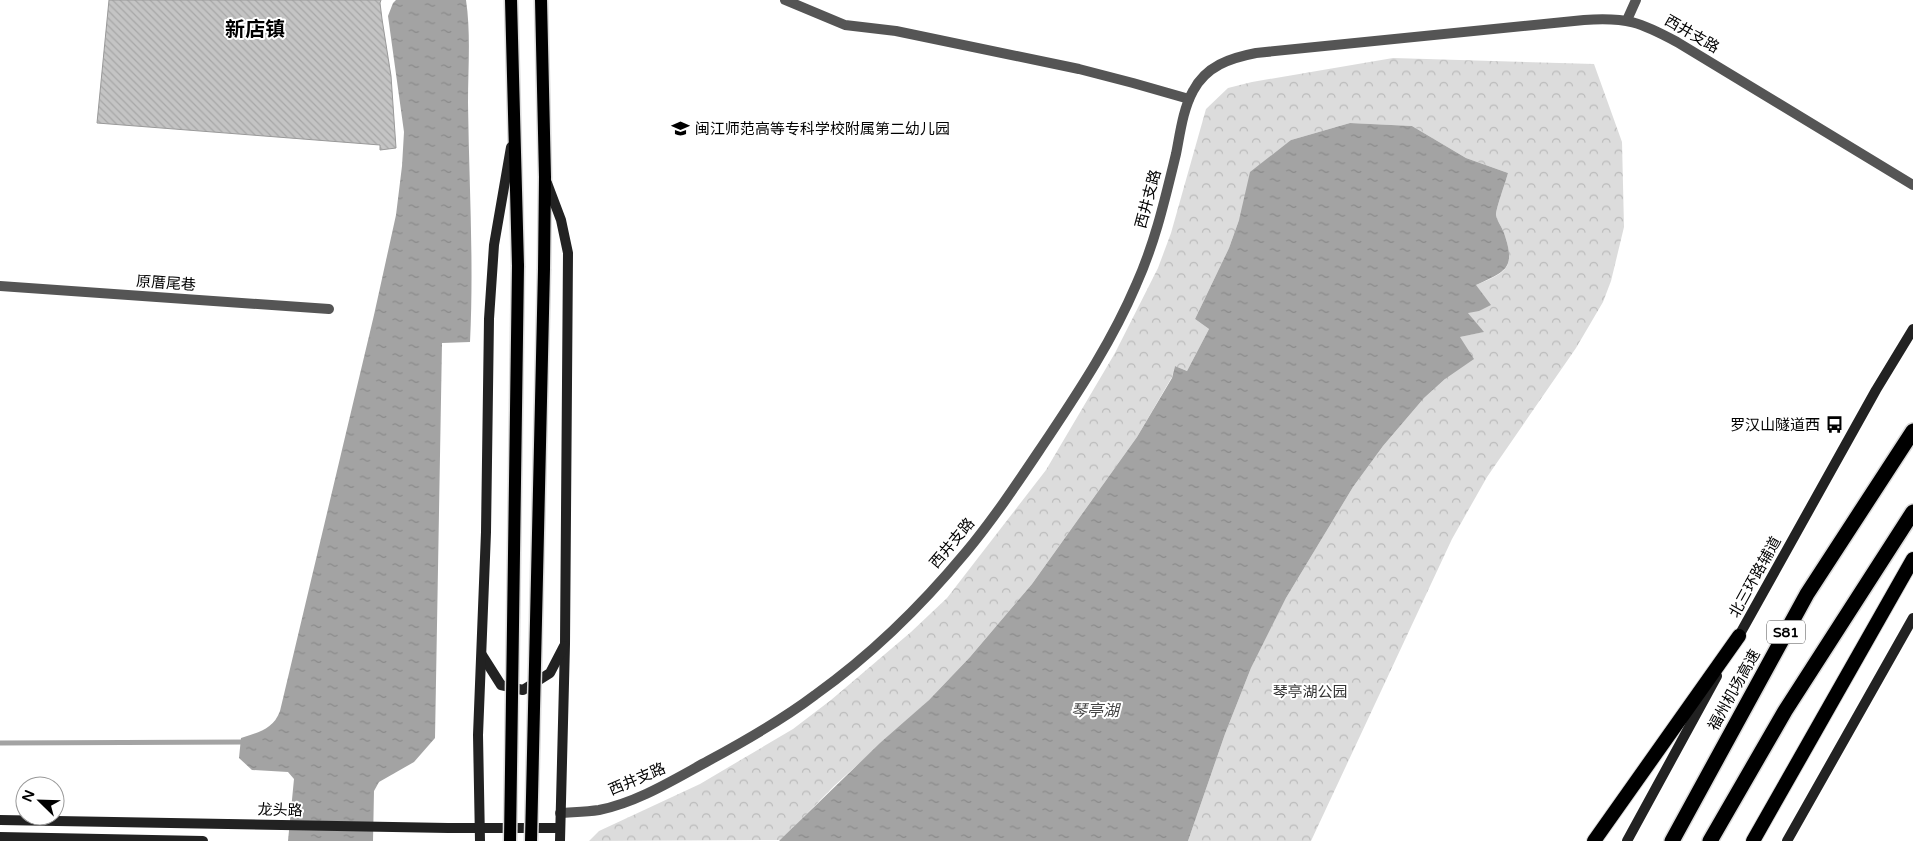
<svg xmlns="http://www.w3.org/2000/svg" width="1913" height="841" viewBox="0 0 1913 841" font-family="'Varela Round','Noto Sans SC',sans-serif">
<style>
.forest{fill:url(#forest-crowns)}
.water{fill:url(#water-ripples)}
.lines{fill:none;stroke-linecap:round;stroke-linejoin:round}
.stream{stroke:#a3a3a3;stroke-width:5}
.building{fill:url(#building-back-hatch);stroke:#999}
.primary-casing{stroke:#dbdbdb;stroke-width:15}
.trunk-casing{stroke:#dbdbdb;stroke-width:16}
.motorway-casing{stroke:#dbdbdb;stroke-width:18}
.tertiary{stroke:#555;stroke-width:10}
.secondary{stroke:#222;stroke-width:10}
.primary{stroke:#000;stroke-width:12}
.trunk{stroke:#000;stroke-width:14}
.motorway{stroke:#000;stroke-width:15}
.primary-bridge-casing{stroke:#dbdbdb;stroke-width:15;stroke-linecap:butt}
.primary-bridge{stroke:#000;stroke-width:12}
.labels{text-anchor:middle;stroke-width:4;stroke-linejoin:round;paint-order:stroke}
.shield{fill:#fff;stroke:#4c4c4c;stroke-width:1}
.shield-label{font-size:14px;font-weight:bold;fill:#000}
.street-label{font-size:15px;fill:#000;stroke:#fff}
.poi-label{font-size:15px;fill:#000;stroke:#fff;text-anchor:start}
.park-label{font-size:15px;fill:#333;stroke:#fff}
.water-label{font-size:16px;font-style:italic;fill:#444;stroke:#fff}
.district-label{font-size:20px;font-weight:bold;fill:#000;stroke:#fff}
</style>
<defs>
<pattern id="forest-crowns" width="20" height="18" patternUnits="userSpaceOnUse" patternTransform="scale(1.25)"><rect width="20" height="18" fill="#dcdcdc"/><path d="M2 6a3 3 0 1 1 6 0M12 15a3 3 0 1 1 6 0" fill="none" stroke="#bbb"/></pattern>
<pattern id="water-ripples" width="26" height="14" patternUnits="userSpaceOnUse" patternTransform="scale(1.25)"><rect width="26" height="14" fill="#a3a3a3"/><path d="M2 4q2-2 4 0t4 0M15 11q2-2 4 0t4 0" fill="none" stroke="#8b8b8b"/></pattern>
<pattern id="building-back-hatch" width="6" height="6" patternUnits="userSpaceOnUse" patternTransform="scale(1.25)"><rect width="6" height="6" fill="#c4c4c4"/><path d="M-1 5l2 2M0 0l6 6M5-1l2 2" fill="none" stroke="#a7a7a7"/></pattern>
</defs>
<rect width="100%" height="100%" fill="#fff"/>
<!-- forest -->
<path class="forest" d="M1393 58 1594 64 1622 142 1624 227 1611 281 1603 302 1576 348 1487 477 1452 539 1311 841H1188L1225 734 1251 668 1286 598 1353 487 1383 446 1424 398 1445 379 1460 337 1483 332 1467 312 1476 285C1507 272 1516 268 1504 233 1502 227 1497 221 1496 215 1496 208 1506 181 1508 173L1466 158 1412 126 1350 123 1291 140 1239 220 1229 248 1195 319 1209 329 1187 371 1175 366 1172 377 1137 437 1032 584 970 657 929 700 834 786 781 840 589 841 599 831 700 784 793 729 831 700 911 632 947 598 1046 470 1115 353 1158 268 1171 233 1206 109 1228 88 1252 82Z"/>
<!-- water -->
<g class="water">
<path d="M396 0H466C471 34 468 68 468 103 469 183 474 262 470 342L442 343 435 738 414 762 379 782 374 791 373 841H288L294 779 288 772 252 770 239 758 241 738C258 732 273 730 280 711L374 315 396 215 402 166 404 132 388 16 393 3Z"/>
<path d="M1350 123 1412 126 1466 158 1508 173C1506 181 1496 208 1496 215 1497 221 1502 227 1504 233 1516 268 1507 271 1476 285L1491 305 1479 311 1468 313 1484 332 1460 337 1474 359 1445 379 1424 398 1383 446 1353 487 1286 598 1251 668 1225 734 1188 841H779L880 743 929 700 970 657 1032 584 1137 437 1172 378 1175 366 1187 371 1209 329 1195 319 1229 248 1239 220 1250 172 1291 140Z"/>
</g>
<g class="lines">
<!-- stream -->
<path class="stream" d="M0 743 247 742"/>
</g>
<!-- building -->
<path class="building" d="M109 0H381L380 3 382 19 391 76 396 148 380 150V145L97 123Z"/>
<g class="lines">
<defs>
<g id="primary">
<path d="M511 0 518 266"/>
<path d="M541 0 545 177 544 269"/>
</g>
<g id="trunk">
<path d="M1594 841 1739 636"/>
<path d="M1753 841 1913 559"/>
</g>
<g id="motorway">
<path d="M1672 841 1807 594 1913 431"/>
<path d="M1710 841 1785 711 1913 512"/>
</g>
</defs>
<!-- primary casing -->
<use href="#primary" class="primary-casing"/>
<!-- trunk casing -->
<use href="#trunk" class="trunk-casing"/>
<!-- motorway casing -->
<use href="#motorway" class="motorway-casing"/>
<!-- tertiary -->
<g class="tertiary">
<path d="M785 0 845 25 896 31 1079 69 1133 83 1189 99"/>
<path d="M1627 20 1636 0"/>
<path d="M0 286 329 309"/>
<path d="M560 813C573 812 586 812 599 810 638 802 673 780 708 761 745 741 782 720 815 695 871 655 922 605 966 552 996 516 1022 476 1049 436 1081 388 1113 339 1136 285 1155 243 1165 199 1176 154 1180 134 1183 109 1193 91 1206 66 1230 58 1256 53L1584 20C1627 17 1640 22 1677 42L1913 185"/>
</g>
<!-- secondary -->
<g class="secondary">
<path d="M547 183 561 220 568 253 565 644 560 841"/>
<path d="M1736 641 1876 390 1913 329"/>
<path d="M482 655 501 685 523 690 550 673 564 646"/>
<path d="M0 820 448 828H560"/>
<path d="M0 837 203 841"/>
<path d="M480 841 478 735 486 532 489 319 494 245 511 147"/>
<path d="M1627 841 1717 676"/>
<path d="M1787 841 1913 618"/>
</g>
<!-- primary -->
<use href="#primary" class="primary"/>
<!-- trunk -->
<use href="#trunk" class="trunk"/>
<!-- motorway -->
<use href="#motorway" class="motorway"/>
<defs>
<g id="primary-bridge">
<path d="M510 841 518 266"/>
<path d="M531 841 544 269"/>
</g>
</defs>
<!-- primary-bridge casing -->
<use href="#primary-bridge" class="primary-bridge-casing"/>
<!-- primary-bridge -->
<use href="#primary-bridge" class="primary-bridge"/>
</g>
<!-- icons -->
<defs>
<symbol id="school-bare" viewBox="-9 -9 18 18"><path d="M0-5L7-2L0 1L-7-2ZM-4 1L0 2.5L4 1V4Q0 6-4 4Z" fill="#000" stroke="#fff" stroke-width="2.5" paint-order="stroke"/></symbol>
<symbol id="bus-bare" viewBox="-9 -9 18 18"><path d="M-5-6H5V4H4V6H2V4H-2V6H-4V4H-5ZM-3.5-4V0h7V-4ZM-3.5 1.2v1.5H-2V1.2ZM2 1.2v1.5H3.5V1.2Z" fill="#000" stroke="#fff" stroke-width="2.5" paint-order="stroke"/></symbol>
</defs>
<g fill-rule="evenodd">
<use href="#school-bare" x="668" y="116" width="25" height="25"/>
<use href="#bus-bare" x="1822" y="412" width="25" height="25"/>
</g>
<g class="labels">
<!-- shield labels -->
<rect class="shield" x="1767" y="620.5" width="38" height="23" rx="4"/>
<g class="shield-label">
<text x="1786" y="637">S81</text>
</g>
<!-- street labels -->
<g class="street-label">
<text transform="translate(1692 34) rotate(30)" y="5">西井支路</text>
<text transform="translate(1148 199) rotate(-75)" y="5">西井支路</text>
<text transform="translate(166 283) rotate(4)" y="5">原厝尾巷</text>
<text transform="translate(952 543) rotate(-50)" y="5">西井支路</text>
<text transform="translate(1755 577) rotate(-61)" y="5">北三环路辅道</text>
<text transform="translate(1734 690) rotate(-61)" y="5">福州机场高速</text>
<text transform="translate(637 779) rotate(-23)" y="5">西井支路</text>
<text transform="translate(280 810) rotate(1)" y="5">龙头路</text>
</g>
<!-- poi labels -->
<g class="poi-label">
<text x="695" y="134">闽江师范高等专科学校附属第二幼儿园</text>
<text x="1820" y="430" text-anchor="end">罗汉山隧道西</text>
</g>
<!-- park labels -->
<g class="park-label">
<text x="1310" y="697">琴亭湖公园</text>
</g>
<!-- water labels -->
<g class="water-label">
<text x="1095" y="716">琴亭湖</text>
</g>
<!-- district labels -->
<g class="district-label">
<text x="255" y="36">新店镇</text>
</g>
</g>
<!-- north arrow -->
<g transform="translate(40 801) rotate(293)"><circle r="24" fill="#ffffff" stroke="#999999"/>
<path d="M0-4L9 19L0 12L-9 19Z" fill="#000000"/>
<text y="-8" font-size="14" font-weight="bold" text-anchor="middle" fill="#000000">N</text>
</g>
</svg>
